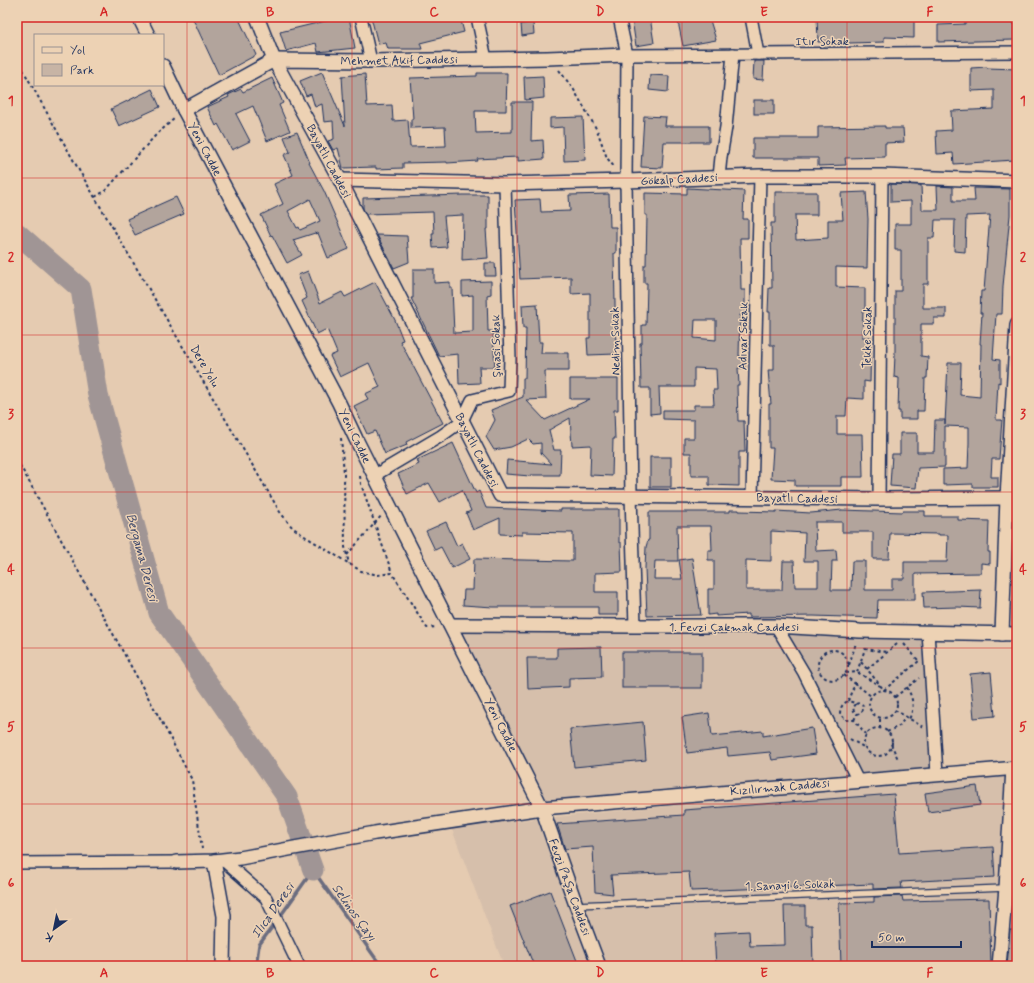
<svg xmlns="http://www.w3.org/2000/svg" width="1034" height="983" viewBox="0 0 1034 983" font-family="Mynerve,sans-serif">
<style>
.built{fill:#d6bfab}
.green{fill:#c7b4a5;stroke:#717282}
.lines{fill:none;stroke-linecap:round;stroke-linejoin:round}
.stream{stroke:#6b6c7f;stroke-width:3.5}
.river{stroke:#a09595;stroke-width:21}
.building{fill:#b2a49c;stroke:#1b2f5e;fill-rule:evenodd}
.service-casing{stroke:#1b2f5e;stroke-width:8}
.minor-casing{stroke:#1b2f5e;stroke-width:14}
.tertiary-casing{stroke:#1b2f5e;stroke-width:16}
.path{stroke:#1b2f5e;stroke-width:2;stroke-dasharray:3 3;stroke-linecap:butt}
.service{stroke:#edd2b4;stroke-width:5.5}
.minor{stroke:#edd2b4;stroke-width:11}
.tertiary{stroke:#edd2b4;stroke-width:13}
.grid{fill:none;stroke:#d62828;stroke-width:1;stroke-opacity:0.55}
.labels{text-anchor:middle;stroke-width:3;stroke-linejoin:round;paint-order:stroke}
.street-label{font-size:12px;fill:#1b2f5e;stroke:#edd2b4}
.water-label{font-size:13px;font-style:italic;fill:#364369;stroke:#edd2b4}
.neatline{fill:none;stroke:#d62828;stroke-width:1.5}
.grid-label{font-size:13px;text-anchor:middle;font-weight:bold;fill:#d62828}
</style>
<rect width="100%" height="100%" fill="#e5cbb1"/>
<filter id="ink" filterUnits="userSpaceOnUse"><feTurbulence type="fractalNoise" baseFrequency=".025" numOctaves="2"/><feDisplacementMap in="SourceGraphic" scale="8" xChannelSelector="R" yChannelSelector="G"/><feConvolveMatrix kernelMatrix="1 2 1 2 8 2 1 2 1" color-interpolation-filters="sRGB"/></filter>
<g filter="url(#ink)">
<!-- built -->
<g class="built">
<path d="M450 625 776 626 858 781 542 808Z"/>
<path d="M1017 775V966H504L451 827 865 787Z"/>
</g>
<!-- green -->
<path class="green" d="M776 626 928 632 937 774 858 781Z"/>
<g class="lines">
<!-- stream -->
<g class="stream">
<path d="M279 918 313 870 381 966"/>
<path d="M256 966 259 945 275 923"/>
</g>
<!-- river -->
<path class="river" d="M17 233 81 289 98 395 159 613 287 797 313 870"/>
</g>
<!-- building -->
<g class="building">
<path d="M192 17H238L256 55 219 75Z"/>
<path d="M342 17H349L355 48 318 52 316 43 286 51 280 32Z"/>
<path d="M371 17H460L464 32 420 43 422 49H388L386 43 378 44Z"/>
<path d="M650 17 654 43 636 46 632 19Z"/>
<path d="M677 17H709L716 40 683 46Z"/>
<path d="M817 17H914V38L884 37V42L850 43H839V41L818 42Z"/>
<path d="M965 17H987V21H1014V40L938 42V25L965 24Z"/>
<path d="M533 23 534 34 522 36 521 24Z"/>
<path d="M754 61H764L763 80 753 79Z"/>
<path d="M987 67V68L1017 69 1016 106H1015L1016 130H1013L1014 160 954 164 953 153 937 154 936 131 952 130 951 111 994 109V90L971 91V68Z"/>
<path d="M322 72 345 126 342 76 365 74 367 106 392 105 393 121 408 120 410 147 446 146 445 127 411 128V119H413L410 78 477 76V73H507L506 111H475L476 133 512 132V102H532L531 141 543 140 544 159 518 161V157L477 159 478 161 447 163V162L403 163V168L376 169V167L343 168 338 148 333 150 328 141 334 139 333 121 324 122 322 104 315 107 311 94 306 96 300 81Z"/>
<path d="M650 75 669 76 668 92 649 90Z"/>
<path d="M543 76 544 98 525 100 524 77Z"/>
<path d="M272 78 283 103 279 105 290 131 267 141 253 106 236 114 250 141 232 150 218 124 216 126 207 107 229 97 228 95 241 89 243 92Z"/>
<path d="M152 89 160 107 119 126 111 109Z"/>
<rect x="754" y="100" width="20" height="14"/>
<path d="M644 116 666 117 665 126H709V142H664L662 168 641 167Z"/>
<path d="M583 117 585 160 564 161 563 127 550 128V118Z"/>
<path d="M885 126V128H903L904 142 885 143V157L845 158 846 165 818 166V158H753V138H818V127Z"/>
<path d="M297 132 310 163H309L324 191 349 249 328 258 318 233 316 234 315 233 293 240 302 255 287 263 272 235 271 236 261 215 283 204 274 184 293 175 284 155 290 152 284 137ZM310 199 320 221 300 230 299 227 297 228 288 211Z"/>
<path d="M891 184 921 185 922 210H938L937 186 953 187V201H975L974 188 1010 189V215L1003 286 1002 314H996L993 359 1000 360V383L998 382 996 420H1002L1000 445 999 459H992L991 477H998V487H973V484L943 485V469L968 468 969 443V427L945 426V467L918 468 916 488 890 486 892 454H900V433H917V452H934L935 420H945V424L948 363H961L960 395 980 397 981 344H980L982 313H980L981 291H984L990 215 966 216 965 252 954 251 955 220H935L934 238H928V284H923V308H946V318H934V324H921V356L928 357 927 378H925L924 411H917V419H900V411H898L899 378 894 377 895 355V291H901V250H895V224H911V201L891 202Z"/>
<path d="M687 188 744 191 743 219H748V238H740L741 290H745V315H740L739 356H745V368H738L739 385H737L738 421H744L745 452H739V486L709 485V476H691V453H684V438H694V420L663 419V410H694V405H714L713 390H717L716 369 694 368V387H659L660 413 650 414V388H641L640 343H642V325H646L647 283H644V265H646L647 215H645V193L687 194ZM695 320H716V340L694 338Z"/>
<path d="M775 192H817V215H795L796 240 828 238V220H843L841 193 866 192 868 219 867 268 836 267V287L865 288V311H863L862 337H871L870 382 864 381V399L847 398 846 416H837V434H862L863 477H841V486H795V480L771 479 773 448H769V404H771L768 370H774V345H770V312H768L769 288H772L771 223H775Z"/>
<path d="M609 194 610 227H616V253H614L616 354 588 355 587 338H590V293L571 294V277L520 279 515 200 540 199 541 212 570 211 569 195Z"/>
<path d="M463 195H488V229H486L488 258 462 260 463 215 444 216 447 247 433 248 432 234H434L433 212 366 214 363 209V198Z"/>
<path d="M176 197 184 214 135 235 127 219Z"/>
<path d="M377 235 407 236 409 262 394 268Z"/>
<path d="M485 263H495L496 276H485Z"/>
<path d="M413 269H434V283L450 282V288H452L454 333 473 332V295L462 296V282L491 281V294L487 295 488 331H493L495 367H479L480 383 459 384 458 354 439 356 411 298H413Z"/>
<path d="M308 271 320 303 342 292 345 297 375 282 395 320 403 340 400 341 443 423 406 442 407 445 385 454 375 431 367 434 354 406 368 399 365 394 380 387 369 363 340 377 330 356 337 353 327 329 317 334 302 301 307 298 298 275Z"/>
<path d="M537 304 539 342H542L541 353H569V371H545L546 399 526 400 545 420 590 399H570V379H618V410H614L615 439H613L612 476 590 475 591 445 572 446 570 418 549 430 554 450H561L560 475H530V476L506 474 507 460 551 464 541 453V443L533 444 528 439 511 447 494 450 486 437 495 420 491 410 523 397V378H525L526 328H523L522 305Z"/>
<path d="M453 443 476 493 479 491 486 508 561 511V509H619V542H621L622 572 595 573V592H618V615H598V607H493L463 605 464 590H473L474 559 573 561V533L522 532V535L500 534V518L473 530 466 513 471 511 462 490 440 502 429 483 407 494 398 474 419 464 417 460Z"/>
<rect x="650" y="457" width="21" height="30"/>
<path d="M730 510H739V511L776 512V511L811 513 842 510 903 512V511H925V516H958V520L989 521 988 552H990V564L981 563V573L915 574V600H878L877 618 813 616 749 617V614L716 616V614L708 615V589H714V560H708V550H712L711 526H677L678 561H655L654 579H682L679 560 692 558 701 615 647 616 645 568 646 547 648 540H649V512H730ZM815 522H842V532H873V559H889L890 533 939 534V535H948L947 562H904V579H892V590H865V561H852L851 590H831L832 561H837L836 550 816 551ZM771 531 805 533 804 561H818V587H795L794 561H783L782 590H746V560L771 561Z"/>
<path d="M446 522 457 546 462 543 470 559 452 568 441 547 435 550 426 531Z"/>
<path d="M981 590 980 608 958 607 924 608 923 592Z"/>
<path d="M601 647 602 677 569 678V687L528 689 527 658H557V648Z"/>
<rect x="622" y="652" width="80" height="36"/>
<path d="M991 672 995 716 974 718 970 674Z"/>
<path d="M709 713 712 736 763 731V736L812 728 816 754 772 760 770 752 728 756 727 748 687 753 682 717Z"/>
<path d="M643 722 646 760 574 767 570 729Z"/>
<path d="M977 786 980 805 928 812 925 793Z"/>
<path d="M894 794 899 853 993 847 995 877 901 882 902 888 873 889V884L691 891 689 872 611 875 613 894 595 892 593 847 565 849 557 824 684 815V810Z"/>
<path d="M550 891 579 966H534L510 906Z"/>
<path d="M902 896 903 901 989 899 991 966H841L839 903 874 902V897Z"/>
<path d="M784 906H805V925H812L813 966H716L714 933 749 931 750 946 785 945Z"/>
<path d="M1010 930H1017V966H1007Z"/>
</g>
<g class="lines">
<defs>
<path id="service" d="M576 905 1005 888"/>
<g id="minor">
<path d="M361 17 371 61"/>
<path d="M477 17 486 59"/>
<path d="M619 17 627 55 626 181 631 495 635 626"/>
<path d="M751 17 758 54"/>
<path d="M627 55 1017 52"/>
<path d="M719 177 721 157 726 127 733 54"/>
<path d="M375 475 441 436 462 421 472 400 509 391 510 359 505 184"/>
<path d="M752 497 760 176"/>
<path d="M879 499 882 176"/>
<path d="M776 626 804 673 858 781"/>
<path d="M928 632 937 774"/>
<path d="M223 860 266 898 299 966"/>
<path d="M17 863 176 862"/>
</g>
<g id="tertiary">
<path d="M139 17 148 35"/>
<path d="M257 17 274 60 340 180 500 495 879 499 1007 498"/>
<path d="M163 66 184 110 339 403 356 439 542 808 576 905 599 966"/>
<path d="M184 110 274 60 371 61 547 58 627 55"/>
<path d="M340 180 505 184 626 181 760 176H882L1017 181"/>
<path d="M450 625 635 626H776L860 631 1017 634"/>
<path d="M1002 634 1007 498 1017 325"/>
<path d="M214 861 224 916 223 966"/>
<path d="M176 862 214 861 240 858 375 833 542 808 1017 768"/>
<path d="M999 966 1006 888 1013 768"/>
</g>
</defs>
<!-- service casing -->
<use href="#service" class="service-casing"/>
<!-- minor casing -->
<use href="#minor" class="minor-casing"/>
<!-- tertiary casing -->
<use href="#tertiary" class="tertiary-casing"/>
<!-- path -->
<g class="path">
<path d="M17 59 80 172 280 512 292 527 306 537 361 571 378 575 392 573 427 628 437 627"/>
<path d="M559 70 574 90 597 130 607 158 615 168"/>
<path d="M95 197 105 191 155 136 175 118"/>
<path d="M341 438 344 473 345 547 349 564"/>
<path d="M17 460 164 726 192 780 202 849"/>
<path d="M360 476 361 484 392 573"/>
<path d="M347 555 382 515"/>
<path d="M897 644 867 669 884 690 919 661"/>
<path d="M904 644 918 660"/>
<circle cx="833" cy="665" r="15"/>
<path d="M861 662 867 669"/>
<path d="M849 665 856 643"/>
<path d="M857 672 865 649 887 652"/>
<path d="M846 673 857 672 880 686"/>
<path d="M844 675 871 696"/>
<path d="M907 687C913 699 915 707 909 719"/>
<circle cx="883" cy="704" r="14"/>
<path d="M895 697 919 678"/>
<path d="M848 701 852 690 856 684"/>
<path d="M856 704C860 702 863 704 864 708L861 713 857 714 854 711 853 708 856 704C847 698 840 704 840 714L846 720H854L866 734"/>
<path d="M895 710 923 727"/>
<path d="M854 720 857 714"/>
<path d="M880 728V718"/>
<circle cx="878" cy="742" r="14"/>
<path d="M887 732 899 726 906 717"/>
<path d="M850 739 865 748"/>
<path d="M891 744 898 759"/>
</g>
<!-- service -->
<use href="#service" class="service"/>
<!-- minor -->
<use href="#minor" class="minor"/>
<!-- tertiary -->
<use href="#tertiary" class="tertiary"/>
</g>
</g>
<!-- grid -->
<path class="grid" d="M187 17V966M352 17V966M517 17V966M682 17V966M847 17V966M17 178H1017M17 335H1017M17 492H1017M17 648H1017M17 804H1017"/>
<g class="labels">
<!-- street labels -->
<g class="street-label">
<text x="822" y="45">Itır Sokak</text>
<text transform="translate(399 60) rotate(-1)" y="4">Mehmet Akif Caddesi</text>
<text transform="translate(205 149) rotate(62)" y="4">Yeni Cadde</text>
<text transform="translate(329 161) rotate(62)" y="4">Bayatlı Caddesi</text>
<text transform="translate(679 179) rotate(-3)" y="4">Gökalp Caddesi</text>
<text transform="translate(743 336) rotate(-89)" y="4">Adıvar Sokak</text>
<text transform="translate(867 337) rotate(-89)" y="4">Tekke Sokak</text>
<text transform="translate(615 341) rotate(-91)" y="4">Nedim Sokak</text>
<text transform="translate(496 346) rotate(-91)" y="4">Şinasi Sokak</text>
<text transform="translate(205 366) rotate(60)" y="4">Dere Yolu</text>
<text transform="translate(355 436) rotate(64)" y="4">Yeni Cadde</text>
<text transform="translate(477 450) rotate(63)" y="4">Bayatlı Caddesi</text>
<text transform="translate(797 498) rotate(1)" y="4">Bayatlı Caddesi</text>
<text x="734" y="631">1. Fevzi Çakmak Caddesi</text>
<text transform="translate(501 725) rotate(63)" y="4">Yeni Cadde</text>
<text transform="translate(780 787) rotate(-5)" y="4">Kızılırmak Caddesi</text>
<text transform="translate(790 885) rotate(-2)" y="4">1. Sanayi 6. Sokak</text>
<text transform="translate(570 887) rotate(70)" y="4">Fevzi Paşa Caddesi</text>
</g>
<!-- water labels -->
<g class="water-label">
<text transform="translate(143 557) rotate(75)" y="5">Bergama Deresi</text>
<text transform="translate(272 910) rotate(-55)" y="5">Ilıca Deresi</text>
<text transform="translate(355 912) rotate(55)" y="5">Selinos Çayı</text>
</g>
</g>
<!-- margin -->
<rect width="1034" height="983" fill="none" stroke="#edd2b4" stroke-width="44"/>
<!-- legend -->
<rect x="34" y="34" width="130" height="52" fill="#edd2b4" stroke="#999192"/>
<rect x="42" y="47" width="20" height="6" fill="#edd2b4" stroke="#999192"/>
<text x="70" y="54" font-size="12" fill="#1b2f5e">Yol</text>
<rect x="42" y="64" width="20" height="12" fill="#c7b4a5" stroke="#999192"/>
<text x="70" y="74" font-size="12" fill="#1b2f5e">Park</text>
<!-- north arrow -->
<g transform="translate(54 929) rotate(213)" stroke="#edd2b4" stroke-width="3" paint-order="stroke">
<path d="M0-3L7 15L0 10L-7 15Z" fill="#1b2f5e"/>
<text y="-6" font-size="11" font-weight="bold" text-anchor="middle" fill="#1b2f5e">K</text>
</g>
<!-- scale -->
<path d="M872 941v6h89v-6" fill="none" stroke="#1b2f5e" stroke-width="2"/>
<text x="878" y="941" font-size="12" fill="#1b2f5e" stroke="#edd2b4" stroke-width="3" paint-order="stroke">50 m</text>
<rect x="22" y="22" width="990" height="939" class="neatline"/>
<g class="grid-label">
<text x="104" y="16">A</text>
<text x="270" y="16">B</text>
<text x="434" y="16">C</text>
<text x="600" y="16">D</text>
<text x="764" y="16">E</text>
<text x="930" y="16">F</text>
<text x="11" y="105">1</text>
<text x="1023" y="105">1</text>
<text x="11" y="261">2</text>
<text x="1023" y="261">2</text>
<text x="11" y="418">3</text>
<text x="1023" y="418">3</text>
<text x="11" y="574">4</text>
<text x="1023" y="574">4</text>
<text x="11" y="731">5</text>
<text x="1023" y="731">5</text>
<text x="11" y="887">6</text>
<text x="1023" y="887">6</text>
<text x="104" y="977">A</text>
<text x="270" y="977">B</text>
<text x="434" y="977">C</text>
<text x="600" y="977">D</text>
<text x="764" y="977">E</text>
<text x="930" y="977">F</text>
</g>
</svg>
